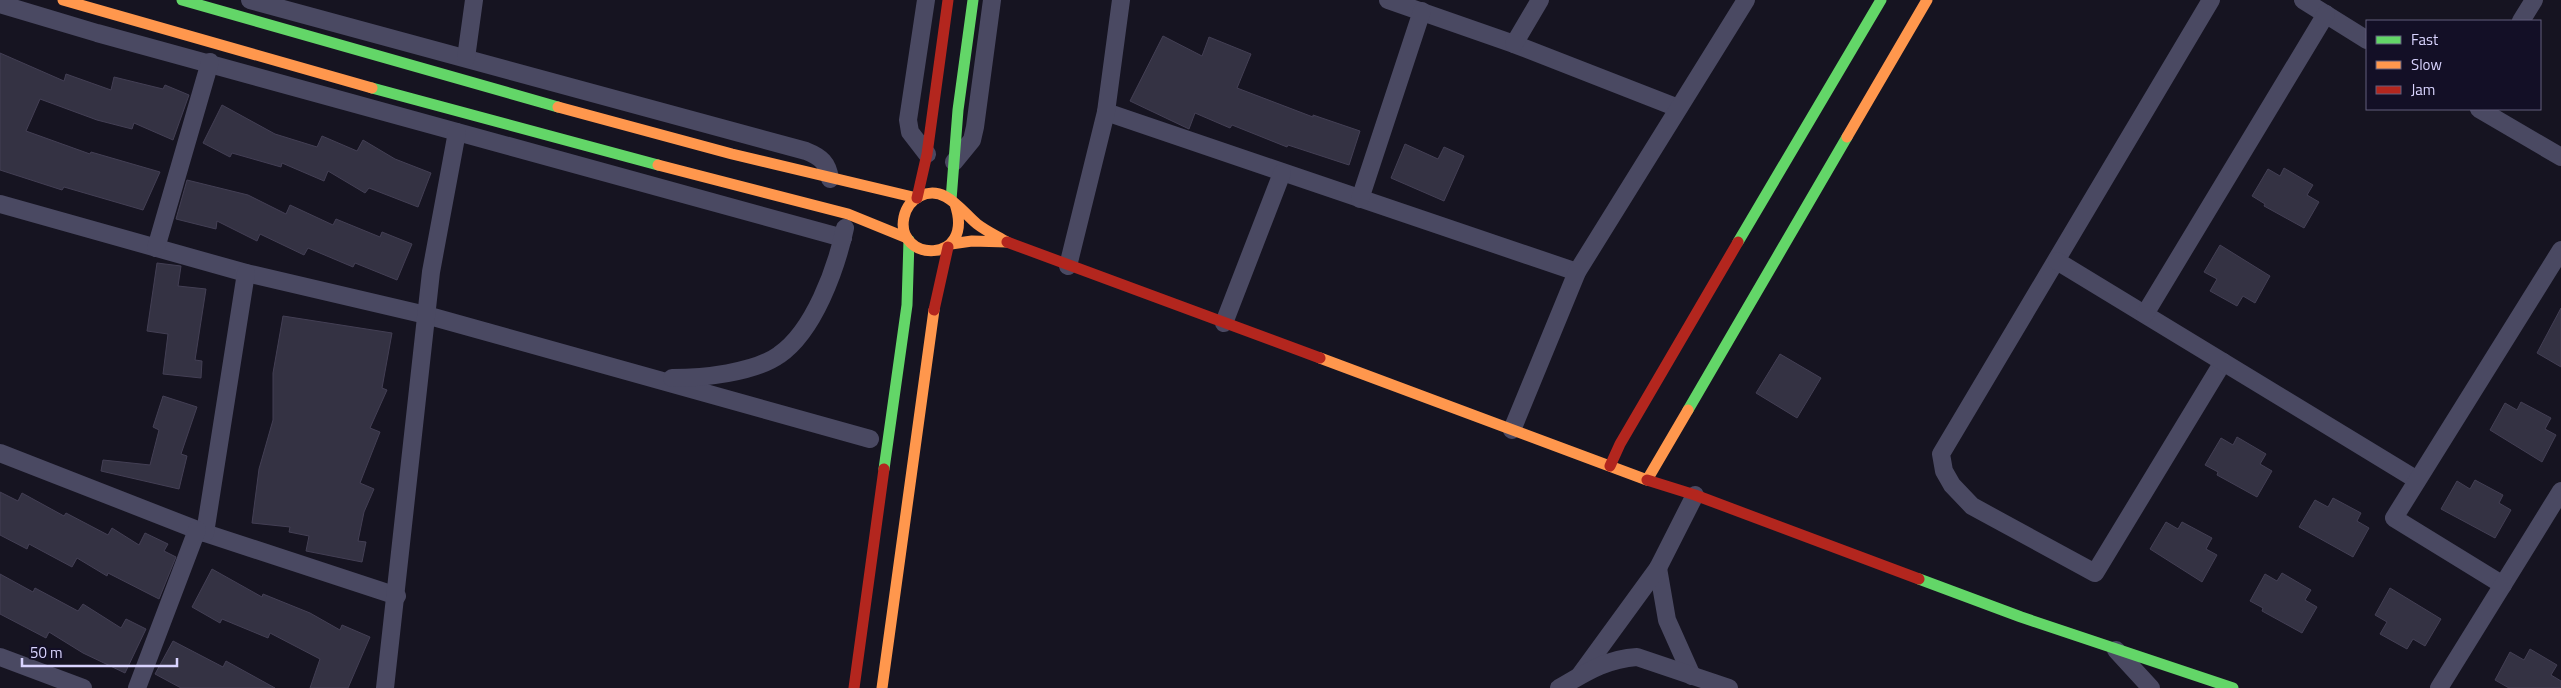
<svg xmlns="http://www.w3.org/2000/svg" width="2561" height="688" viewBox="0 0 2561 688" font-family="'Titillium Web',sans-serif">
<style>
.building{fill:#343243;stroke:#433f54}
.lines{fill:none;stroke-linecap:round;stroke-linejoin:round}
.street{stroke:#4a4962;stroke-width:18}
.fast{stroke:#63d668;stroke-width:11}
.slow{stroke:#ff974d;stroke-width:11}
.jam{stroke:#b3261e;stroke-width:11}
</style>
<rect width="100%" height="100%" fill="#161421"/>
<!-- building -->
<g class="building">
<path d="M1163 36 1202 56 1209 37 1251 54 1237 88 1313 117V115L1360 131 1349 165 1288 145 1287 147 1232 125 1230 128 1195 113 1189 129 1130 101Z"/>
<path d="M0 53 64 81 66 74 111 90 114 77 163 89 165 85 189 95 173 140 134 123 132 129 97 120 40 99 26 131 90 154 91 152 160 172 143 210 64 187 62 190 0 170Z"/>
<path d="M222 105 275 134 317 147 322 136 357 151 363 140 395 159 431 173 418 207 369 188 365 193 328 171 324 181 282 163 281 167 232 153 230 157 203 143Z"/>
<path d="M1405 144 1438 159 1444 147 1464 156 1444 201 1391 178Z"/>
<path d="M2284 168 2313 185 2307 195 2319 202 2304 228 2264 206 2265 204 2252 196 2268 169 2280 176Z"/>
<path d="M187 180 248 195 286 214 290 205 333 225 336 219 380 237 382 232 412 244 397 280 355 263 353 267 308 248 304 255 260 234 257 241 217 221 216 229 176 219Z"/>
<path d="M2220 245 2270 276 2255 303 2243 296 2237 306 2210 291 2217 279 2204 272Z"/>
<path d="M157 263 181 266 178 286 206 289 195 360 202 361 201 378 163 374 168 334 147 331Z"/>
<path d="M2561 308V367L2537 353Z"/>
<path d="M283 316 392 333 382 388 387 390 370 428 380 432 360 483 374 489 364 512 358 541 366 542 362 562 306 551 309 536 289 532 290 527 252 523 259 469 273 420V373Z"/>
<path d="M1780 354 1821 378 1797 418 1756 393Z"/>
<path d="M163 396 197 407 181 454 187 456 179 489 101 471 103 460 150 465 159 430 153 427Z"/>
<path d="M2521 402 2551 418 2545 429 2556 435 2542 462 2490 430 2505 403 2517 410Z"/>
<path d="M2237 437 2266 454 2260 464 2272 471 2257 497 2217 475 2218 472 2205 465 2221 438 2233 445Z"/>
<path d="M2475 480 2503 495 2499 503 2511 510 2495 538 2441 509 2457 481 2470 489Z"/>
<path d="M0 492 18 501 22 493 64 516 66 513 108 535 112 528 139 545 145 533 168 544 164 551 176 557 159 599 108 573 107 576 77 558 72 567 29 544 27 549 0 535Z"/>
<path d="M2333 498 2361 513 2357 521 2369 528 2353 557 2299 527 2315 500 2328 507Z"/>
<path d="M2166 522 2178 529 2182 522 2212 538 2206 549 2217 555 2202 582 2150 549Z"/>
<path d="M212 569 262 597 263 594 310 613 340 630 342 625 370 637 348 688H310L320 659 270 633 268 638 222 619 220 623 192 607Z"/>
<path d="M2282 573 2311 590 2305 600 2317 607 2302 633 2262 611 2263 608 2250 601 2265 574 2277 581Z"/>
<path d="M0 574 33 592 35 588 78 611 83 604 121 628 126 619 146 629 125 673 83 653 49 632 46 638 0 614Z"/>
<path d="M2390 588 2441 619 2425 646 2413 639 2407 649 2380 634 2387 622 2375 615Z"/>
<path d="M173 641 223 667 226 661 275 688H181L155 674Z"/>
<path d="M2530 649 2557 665 2551 675 2561 681V688H2509L2495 680 2510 652 2524 660Z"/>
</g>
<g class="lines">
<!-- street -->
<g class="street">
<path d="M250 0 806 151C821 157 828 163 830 179"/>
<path d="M926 0 908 120 910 132 927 154"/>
<path d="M1388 0 1514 44 1678 108"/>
<path d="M2211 0 1941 454 1944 471 1952 485 1972 506 2095 573 2223 362"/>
<path d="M2303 0 2367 40"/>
<path d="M0 4 97 33 843 238"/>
<path d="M2521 21 2534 0"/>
<path d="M1514 44 1540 0"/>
<path d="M466 58 474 0"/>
<path d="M2479 109 2561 157"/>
<path d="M1106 112 1577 272"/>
<path d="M954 162 972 140 975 127 992 0"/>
<path d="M1360 199 1422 11"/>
<path d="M0 204 246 273 426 315 870 439"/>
<path d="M156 248 210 62"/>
<path d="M2057 261 2417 480"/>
<path d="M1068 266 1106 112 1121 0"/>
<path d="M2145 314 2326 14"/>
<path d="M1224 323 1282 173"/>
<path d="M672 378C702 378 754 373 779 355 814 331 836 269 845 228"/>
<path d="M1512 430 1577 272 1746 0"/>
<path d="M0 453 205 533 397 596"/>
<path d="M205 533 246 273"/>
<path d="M1658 568 1667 620 1692 676"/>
<path d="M2503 585 2394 518 2561 250"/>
<path d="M2116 650 2151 688"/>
<path d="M0 657 83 688"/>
<path d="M1580 675 1658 568 1695 495"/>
<path d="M137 688 197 530"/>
<path d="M385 688 431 272 457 132"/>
<path d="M1559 688C1585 673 1606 659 1637 657L1729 688"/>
<path d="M2439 688 2561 491"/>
</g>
<!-- fast -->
<g class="fast">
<path d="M182 0 558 107"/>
<path d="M372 88 658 165"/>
<path d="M951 200 958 110 973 0"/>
<path d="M1738 242 1881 0"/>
<path d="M1688 410 1847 137"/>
<path d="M884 469 907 305 909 240"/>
<path d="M1919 579 2021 617 2233 688"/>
</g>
<!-- slow -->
<g class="slow">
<path d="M63 0 372 88"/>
<path d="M558 107 732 154 917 198"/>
<path d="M1847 137 1927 0"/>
<path d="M658 165 848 214 907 238"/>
<path d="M951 244 972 241 1007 242C997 236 986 231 977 224 961 211 945 184 920 196 912 200 906 208 904 217 894 262 976 266 955 204"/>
<path d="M1320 358 1647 480 1688 410"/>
<path d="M882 688 934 310"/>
</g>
<!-- jam -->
<g class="jam">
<path d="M917 198 927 154 948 0"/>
<path d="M1007 242 1320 358"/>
<path d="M934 310 948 247"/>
<path d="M1610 466 1620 444 1738 242"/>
<path d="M1647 480 1695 495 1919 579"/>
<path d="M854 688 884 469"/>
</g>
</g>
<!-- legend -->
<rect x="2366" y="20" width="175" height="90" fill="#130f26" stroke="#625e7d"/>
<rect x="2376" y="36" width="25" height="8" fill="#63d668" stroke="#625e7d"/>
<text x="2411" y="45" font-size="15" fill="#d9d4ff">Fast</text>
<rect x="2376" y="61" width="25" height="8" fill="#ff974d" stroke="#625e7d"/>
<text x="2411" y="70" font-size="15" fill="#d9d4ff">Slow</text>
<rect x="2376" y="86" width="25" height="8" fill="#b3261e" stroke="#625e7d"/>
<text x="2411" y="95" font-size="15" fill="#d9d4ff">Jam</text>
<!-- scale -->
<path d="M22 658v8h155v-8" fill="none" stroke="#d9d4ff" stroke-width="2.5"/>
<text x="30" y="658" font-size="15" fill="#d9d4ff" stroke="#130f26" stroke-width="4" paint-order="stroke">50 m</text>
</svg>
